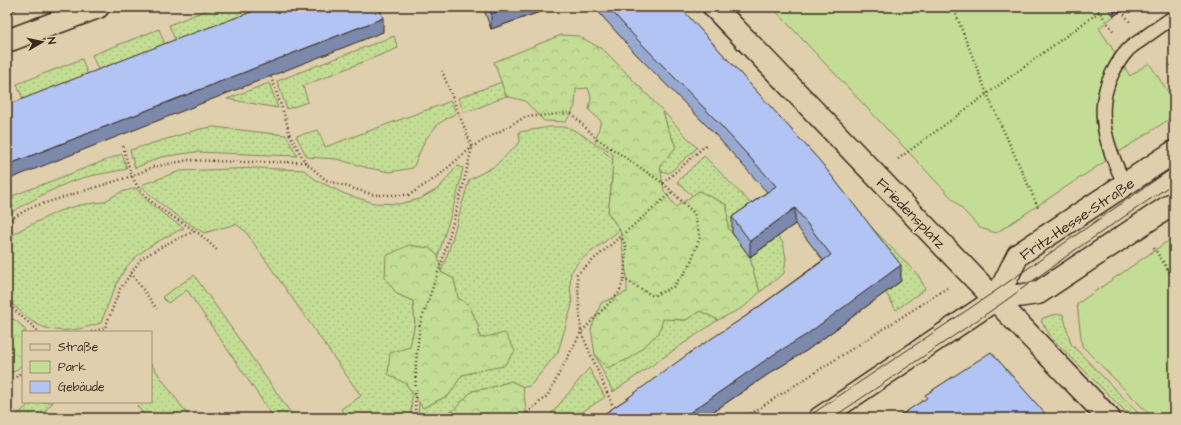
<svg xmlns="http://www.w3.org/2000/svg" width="1181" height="425" viewBox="0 0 1181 425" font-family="'Architects Daughter',sans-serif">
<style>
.grass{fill:url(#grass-dots);stroke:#7f8459}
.forest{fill:url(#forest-crowns);stroke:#7f8459}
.park{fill:#c3dd94;stroke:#7f8459}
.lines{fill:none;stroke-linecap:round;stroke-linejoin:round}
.lane-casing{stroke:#3b2a1e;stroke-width:16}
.street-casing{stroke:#3b2a1e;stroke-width:25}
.path{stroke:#3b2a1e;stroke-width:2.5;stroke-dasharray:1 3;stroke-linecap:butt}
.lane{stroke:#e0cfac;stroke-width:13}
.street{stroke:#e0cfac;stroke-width:22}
.tram{stroke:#3b2a1e;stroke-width:1}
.wall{fill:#98a9d1;stroke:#3b2a1e}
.shaded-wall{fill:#7c89aa;stroke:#3b2a1e}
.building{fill:#b1c4f3;stroke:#3b2a1e}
.labels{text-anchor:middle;stroke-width:3.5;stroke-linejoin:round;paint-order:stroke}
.street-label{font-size:15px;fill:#3b2a1e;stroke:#e0cfac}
</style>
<defs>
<pattern id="grass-dots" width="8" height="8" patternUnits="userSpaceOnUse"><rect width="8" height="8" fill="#c3dd94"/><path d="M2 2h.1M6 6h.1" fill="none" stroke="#a8be7f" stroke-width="1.8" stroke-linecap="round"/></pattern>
<pattern id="forest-crowns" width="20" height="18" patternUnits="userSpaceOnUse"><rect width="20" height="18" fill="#c3dd94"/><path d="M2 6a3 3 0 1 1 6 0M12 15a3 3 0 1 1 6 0" fill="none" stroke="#a8be7f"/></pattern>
</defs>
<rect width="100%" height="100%" fill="#e0cfac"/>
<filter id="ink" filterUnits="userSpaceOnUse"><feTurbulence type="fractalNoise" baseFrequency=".025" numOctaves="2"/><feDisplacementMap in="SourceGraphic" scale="8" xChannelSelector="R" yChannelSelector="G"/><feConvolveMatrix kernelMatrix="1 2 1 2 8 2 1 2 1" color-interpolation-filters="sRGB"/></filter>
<g filter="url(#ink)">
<!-- grass -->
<g class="grass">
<path d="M214 7H244L252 27 180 52 169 25Z"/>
<path d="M159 29 169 56 103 82 92 55Z"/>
<path d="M394 36 398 48 303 86 308 102 287 109 277 81Z"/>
<path d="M82 59 88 76 28 112 17 84Z"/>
<path d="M502 82 506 96 478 108 464 112 458 98Z"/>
<path d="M269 83 278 108 227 99Z"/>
<path d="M451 101 456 113 438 124 425 140 413 168 390 172 368 168 337 159 307 157 296 136 318 130 325 147Z"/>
<path d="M663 111 697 148 669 173 661 171 660 166 676 147 667 126Z"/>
<path d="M213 127 286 135 297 156 195 152 161 157 135 168 130 150 200 129Z"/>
<path d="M550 127H568L586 137 613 159 612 180 608 213 620 230 579 261 571 272 570 285 572 305 558 352 530 386 523 387 511 381 490 388 472 391 453 411 438 416 437 418H418L419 402 423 408 449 395 462 375 482 370 480 338 478 325 469 305 458 298 454 279 441 272 449 250 469 180 495 166 520 142 519 132Z"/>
<path d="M122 154 127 169C109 173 88 175 70 182 48 191 27 203 7 215V198Z"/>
<path d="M704 156 759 212 783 243 786 258 784 273 760 292 754 274 750 257 774 240 756 216 732 233 728 228 727 205 699 191 693 196 677 182Z"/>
<path d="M457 166 463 168 457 195 438 256 429 248 397 294 413 301 415 323 410 347 406 384 412 392 411 418H347L341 409 361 396 245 231 236 224 204 233C182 219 158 205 141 185L180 171 256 168 304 170 316 180 345 194 374 203 399 204 420 199 439 188Z"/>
<path d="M136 188C149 205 166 216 184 228 165 237 137 251 125 269 114 286 108 305 101 323 77 330 56 336 33 322 24 316 15 306 7 299V239L22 229 59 211 80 205 103 202 121 192Z"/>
<path d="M845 200 919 276 925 289 896 310 886 293 901 281Z"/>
<path d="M194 275 293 416 290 418H274L187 290 168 303 162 297Z"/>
<path d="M700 311 718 320 613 392 595 355 607 368 663 319 686 320Z"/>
<path d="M1063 314 1071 344 1143 418H1132L1052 338 1041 321 1043 318 1052 315Z"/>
<path d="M151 364 190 418H180L179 417 175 418H147L137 406 141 402H151V390L153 388 151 386Z"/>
<path d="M589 368 605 397 573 418H548Z"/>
<path d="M26 402H53L39 418H14L28 405Z"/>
</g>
<!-- forest -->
<g class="forest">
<path d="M561 35 579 36 605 51 663 111 667 126 676 147 660 166 664 191 676 207 699 191 727 205 728 228 750 257 754 274 760 292 744 307 718 320 700 311 686 320 663 319 659 333 631 358 607 368 595 355 591 329 601 303 627 292V279L620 230 608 213 612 180 613 154 595 142 601 121 589 110 591 97 588 88 576 89 575 106 566 122 544 121 525 101 506 96 494 62Z"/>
<path d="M409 245 429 248 438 256 441 272 454 279 458 298 469 305 478 325 480 338 505 333 515 351 504 366 482 370 462 375 449 395 423 408 406 384 388 374 390 353 410 347 415 323 413 301 397 294 385 278 386 256Z"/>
<path d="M7 317C14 318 24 326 26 332H23V364L14 372 7 371Z"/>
<path d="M511 381 523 387 526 409 525 418H437L438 416 453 411 472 391 490 388Z"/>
</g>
<!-- park -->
<g class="park">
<path d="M772 7H1107L1114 16 1099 28 1130 76 1149 63 1174 101V116L996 233 980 228Z"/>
<path d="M1174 237V418H1153L1082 346 1077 304Z"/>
</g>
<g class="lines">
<defs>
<path id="lane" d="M1125 185C1108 150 1093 112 1112 74 1116 66 1120 58 1127 51 1131 46 1137 43 1141 40 1152 32 1163 24 1174 17"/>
<g id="street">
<path d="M714 7 1109 418"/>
<path d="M7 41 98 7"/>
<path d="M996 299 1018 255 1174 152"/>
<path d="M820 418 996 299 1038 293 1174 203"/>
</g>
</defs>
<!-- lane casing -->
<use href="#lane" class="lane-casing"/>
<!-- street casing -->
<use href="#street" class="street-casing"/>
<!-- path -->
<g class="path">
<path d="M953 7 987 94 1039 209"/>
<path d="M1096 7 1114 32"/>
<path d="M1122 11 1130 22"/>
<path d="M271 77 286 120 289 133 305 162 326 180 374 195H409L437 177 472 147 525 117 571 113 596 138 663 183 694 213 700 237 689 267 673 287 653 296 624 279"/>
<path d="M123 146C126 156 128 166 132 176 144 203 171 215 194 230 203 236 210 244 217 250"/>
<path d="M898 159 1099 12"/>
<path d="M663 183 706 145"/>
<path d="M7 221 32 207 132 176 153 167 189 160 243 162H305"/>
<path d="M1154 248 1174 279"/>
<path d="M131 273 157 309"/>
<path d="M7 303 39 332"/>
<path d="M91 332 105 328 120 289 141 259 166 244 195 231"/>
<path d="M7 385 23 371"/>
<path d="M612 404 581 332 577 274 672 192"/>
<path d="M415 418 416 362 420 324 443 258 463 186 472 147 442 71"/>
<path d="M521 418 548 395 581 332 619 293 624 279 626 246 621 236"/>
<path d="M744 418 947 288"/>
</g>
<!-- lane -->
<use href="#lane" class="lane"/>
<!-- street -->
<use href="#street" class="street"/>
<!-- tram -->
<g class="tram">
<path d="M806 418 991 294 1174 167"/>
<path d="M832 418 1001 304 1075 250 1174 183"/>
</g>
</g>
<!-- wall -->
<g class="wall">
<path d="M483 7H554L491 29Z"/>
<path d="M594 7H680L901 281 806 351 773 371 704 418H598L625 400 746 316 823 260 795 224 750 257 732 233V217L767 192 712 131 635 53Z"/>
<path d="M1107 7H1127L1114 16Z"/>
</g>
<!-- shaded-wall -->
<g class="shaded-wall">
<path d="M7 7H22L7 13Z"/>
<path d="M510 7H554L491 29V14Z"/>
<path d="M1114 7H1127L1114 16Z"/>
<path d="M383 18V32L7 180V165Z"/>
<path d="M795 208V224L750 257V241Z"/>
<path d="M901 265V281L806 351 773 371 704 418H682Z"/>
</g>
<!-- building -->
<g class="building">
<path d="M265 7H379L383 18 7 165V105L169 42Z"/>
<path d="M489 7H510L491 14Z"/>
<path d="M608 7H680L820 161 901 265 806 335 773 355 682 418H598L625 400 691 352 746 316 831 255 795 208 750 241 732 217 776 186 712 116 635 37Z"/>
<path d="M991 352 1049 418H987L986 417 983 418H896L927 398 925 395Z"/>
<path d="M331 413 334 418H324Z"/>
</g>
</g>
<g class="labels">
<!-- street labels -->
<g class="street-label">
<text transform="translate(911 213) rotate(46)" y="5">Friedensplatz</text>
<text transform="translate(1077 219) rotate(-34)" y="5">Fritz-Hesse-Straße</text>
</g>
</g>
<!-- margin -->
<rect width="1181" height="425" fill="none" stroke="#e0cfac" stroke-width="24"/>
<rect x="12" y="12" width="1157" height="401" fill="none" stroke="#3b2a1e" stroke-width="1.5" filter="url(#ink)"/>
<!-- legend -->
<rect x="22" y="331" width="130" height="72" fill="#e0cfac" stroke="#9e8d73"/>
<rect x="30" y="344" width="20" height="6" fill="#e0cfac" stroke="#9e8d73"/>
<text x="58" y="351" font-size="12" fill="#3b2a1e">Straße</text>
<rect x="30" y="361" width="20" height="12" fill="#c3dd94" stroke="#9e8d73"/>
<text x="58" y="371" font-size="12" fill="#3b2a1e">Park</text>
<rect x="30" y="381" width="20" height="12" fill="#b1c4f3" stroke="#9e8d73"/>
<text x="58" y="391" font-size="12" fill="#3b2a1e">Gebäude</text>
<!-- north arrow -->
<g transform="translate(42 42) rotate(81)" stroke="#e0cfac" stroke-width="3" paint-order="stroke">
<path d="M0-3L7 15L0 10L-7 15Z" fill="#3b2a1e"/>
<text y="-6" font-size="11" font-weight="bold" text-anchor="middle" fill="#3b2a1e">N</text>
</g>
</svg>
